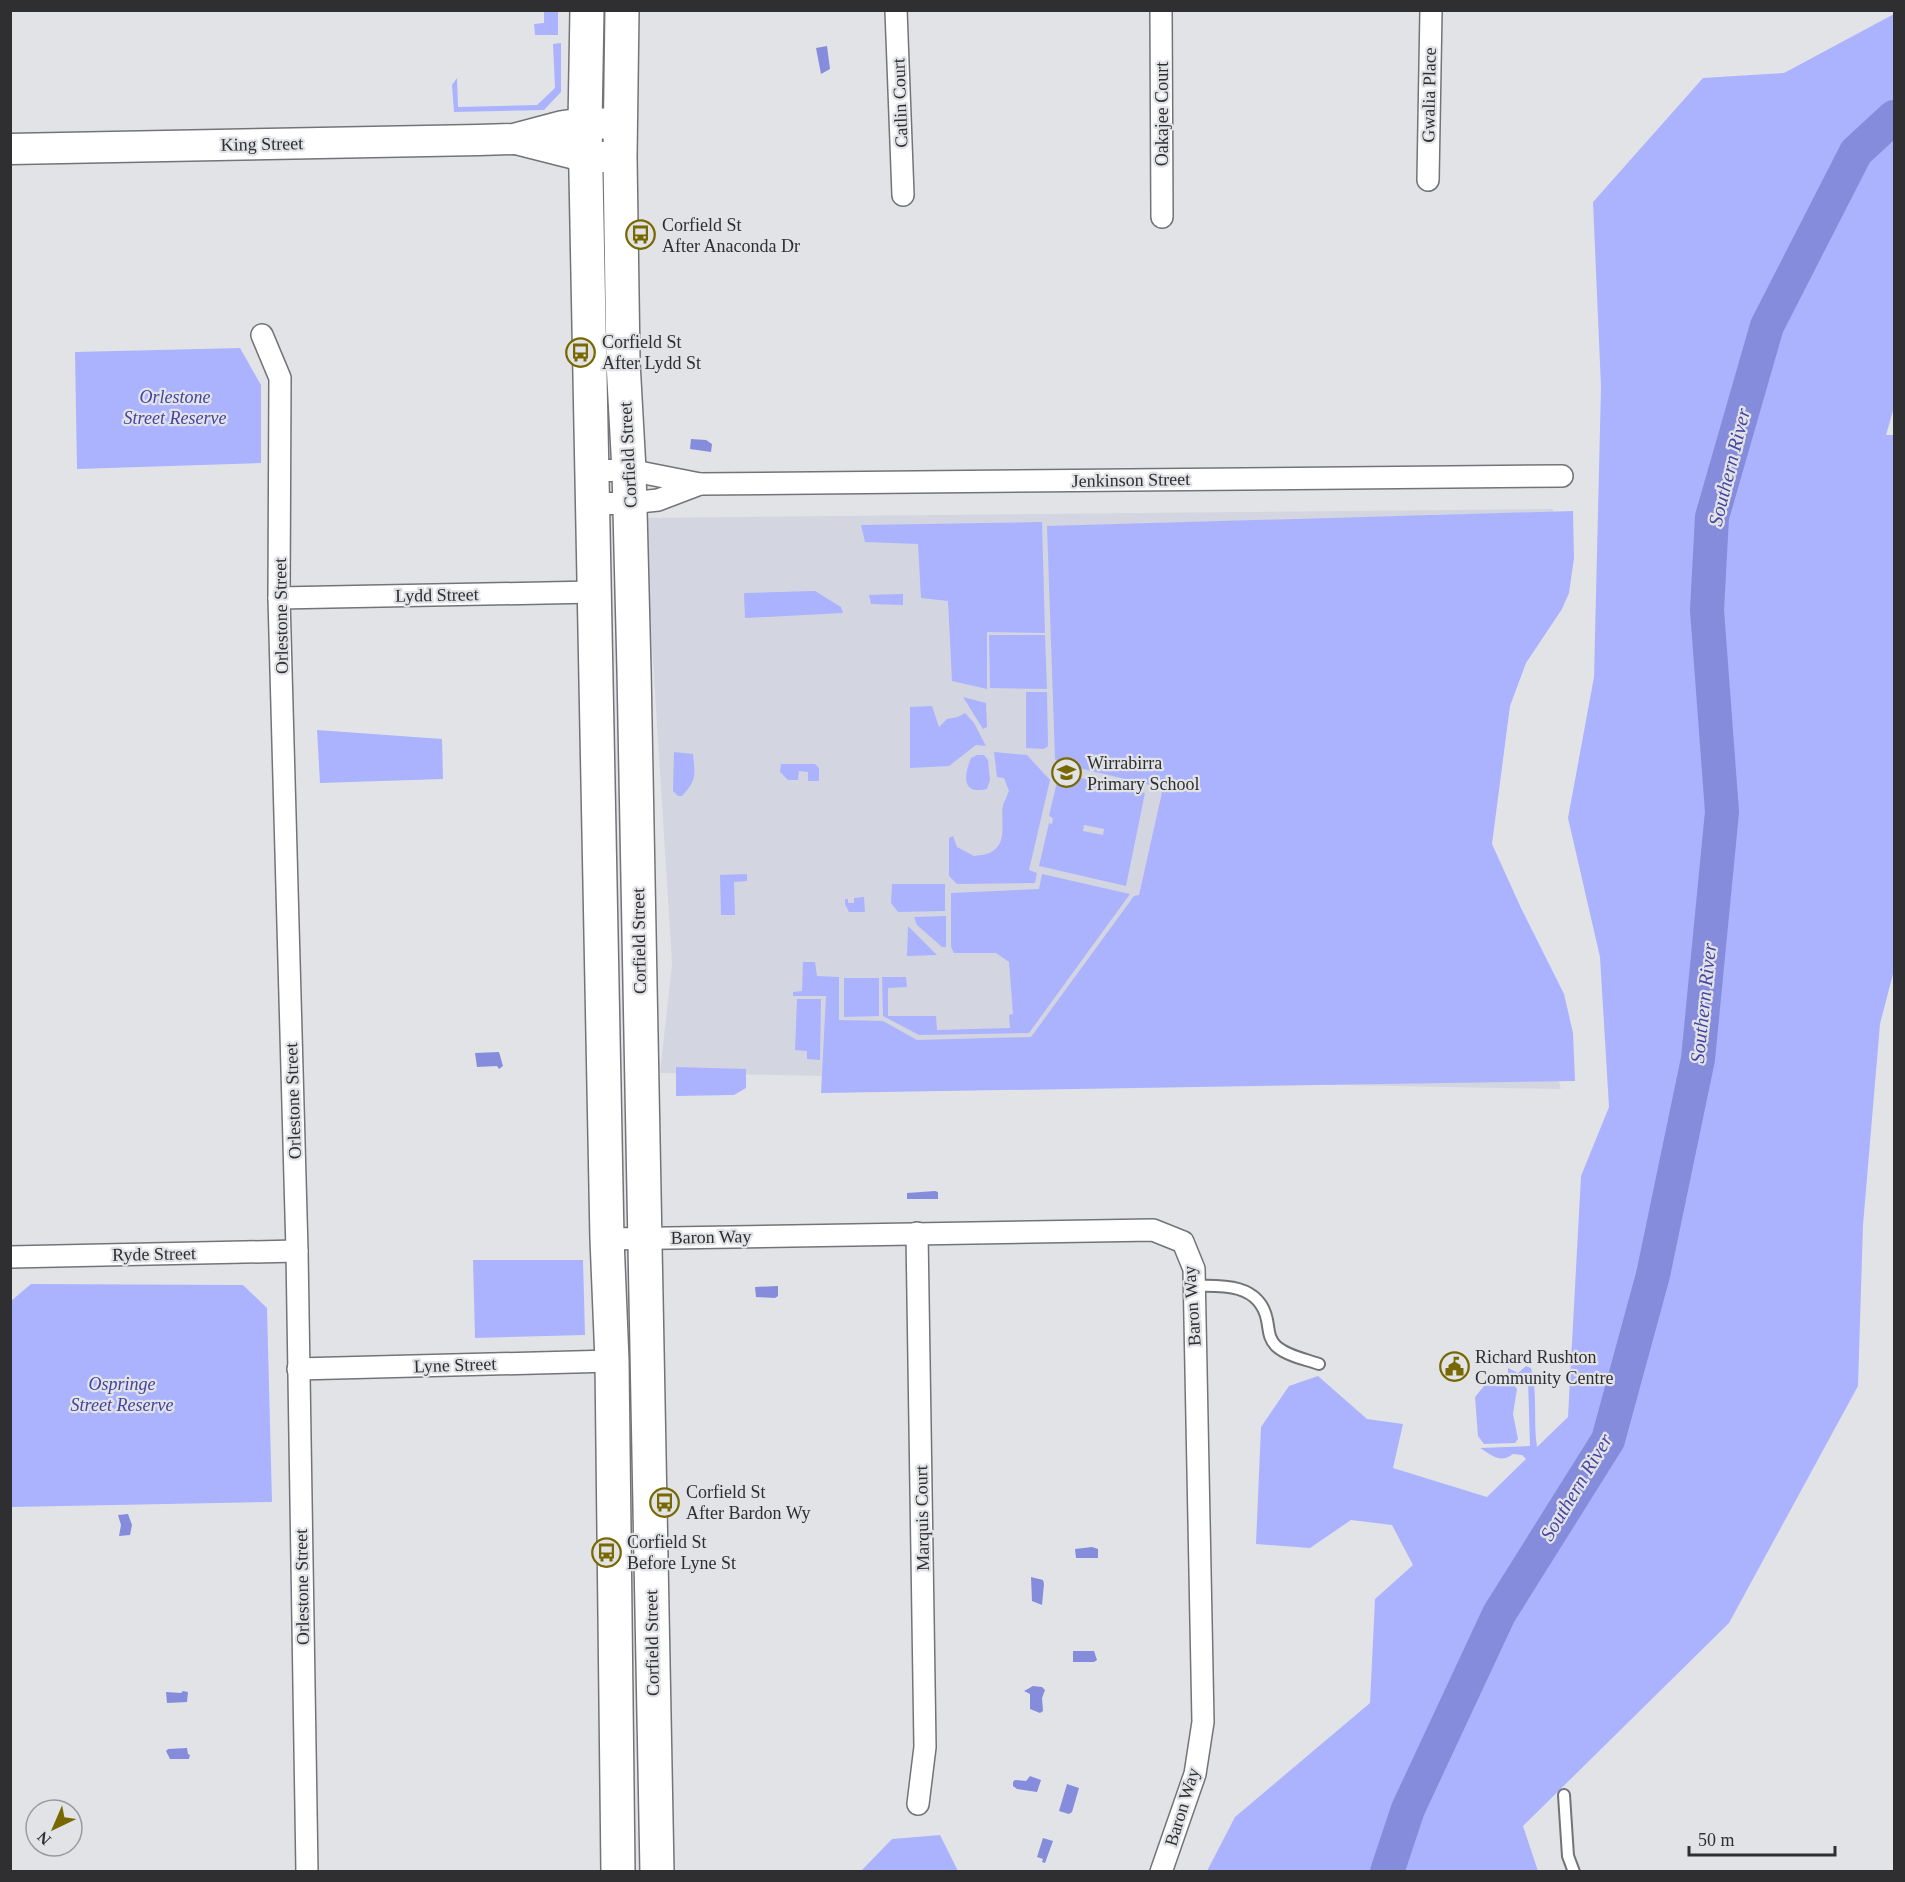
<svg xmlns="http://www.w3.org/2000/svg" width="1905" height="1882" viewBox="0 0 1905 1882" font-family="Georgia,serif">
<style>
.built{fill:#d3d5e0}
.green{fill:#abb3ff;fill-rule:evenodd}
.water{fill:#858cdb}
.lines{fill:none;stroke-linecap:round;stroke-linejoin:round}
.river{stroke:#858cdb;stroke-width:34}
.lane-casing{stroke:#737477;stroke-width:14}
.street-casing{stroke:#737477;stroke-width:24}
.secondary-casing{stroke:#737477;stroke-width:33}
.primary-casing{stroke:#737477;stroke-width:36}
.lane{stroke:#fff;stroke-width:10}
.street{stroke:#fff;stroke-width:21}
.secondary{stroke:#fff;stroke-width:30}
.primary{stroke:#fff;stroke-width:33}
.labels{text-anchor:middle;stroke-width:4.5;stroke-linejoin:round;paint-order:stroke}
.street-label{font-size:18px;fill:#2f2f31;stroke:#e2e3e7}
.poi-label{font-size:18px;fill:#2f2f31;stroke:#e2e3e7;text-anchor:start}
.park-label{font-size:18px;font-style:italic;fill:#4443a0;stroke:#e2e3e7}
.water-label{font-size:20px;font-style:italic;fill:#4645a2;stroke:#e2e3e7}
</style>
<rect width="100%" height="100%" fill="#e2e3e7"/>
<!-- built -->
<path class="built" d="M1553 509 1554 572 1468 804 1533 993 1561 1089 660 1073 672 965 671 946 644 518Z"/>
<!-- green -->
<g class="green">
<path d="M544 11H558V35H535L534 24 544 23Z"/>
<path d="M1894 14V407L1886 435H1894V970L1880 1024 1863 1225 1858 1386 1729 1623 1523 1826 1538 1871H1207L1235 1817 1370 1703 1375 1599 1413 1565 1392 1525 1351 1520 1310 1548 1256 1544 1261 1427 1289 1386 1318 1376 1367 1419 1403 1424 1393 1468 1487 1497 1526 1459 1522 1455 1513 1454C1500 1464 1492 1455 1480 1448L1530 1446 1528 1379H1508V1368L1518 1373 1526 1366 1531 1368C1538 1393 1533 1421 1537 1447L1568 1417 1581 1176 1609 1107 1600 957 1568 818 1594 677 1601 387 1593 202 1703 78 1784 73Z"/>
<path d="M561 43V92L544 110 454 112 452 85 457 78 458 107 537 105 555 88 553 44Z"/>
<path d="M240 348 261 385V463L77 469 75 352Z"/>
<path d="M1573 511 1574 558 1569 593 1562 609 1526 663 1510 706 1492 844 1521 908 1564 994 1573 1033 1575 1081 821 1093 826 996H793V992L802 991 803 962H815L817 976 839 977V1020L883 1021 917 1040 1031 1037 1134 896 1139 895 1163 788 1058 763 1055 759 1047 526Z"/>
<path d="M1042 522 1045 633 987 632V689L952 681 948 601 921 598 918 544 865 542 861 525Z"/>
<path d="M815 591 841 607 843 613 745 618 744 593Z"/>
<path d="M903 594V605L871 604 869 595Z"/>
<path d="M989 635H1045L1047 689 990 688Z"/>
<path d="M1026 692H1047L1048 746 1044 749 1026 748Z"/>
<path d="M963 697 986 703 987 727 983 729Z"/>
<path d="M932 706 939 727 947 719 958 717 965 713 974 723 986 746 976 745 949 766 910 768V707Z"/>
<path d="M317 730 442 739 443 779 320 783Z"/>
<path d="M674 752 693 754C695 775 697 780 682 796H678L673 791Z"/>
<path d="M994 752 1027 755 1050 780 1029 870 1037 873 1035 883 957 884 949 876V838L953 836 957 847 974 856C980 855 988 855 993 851 1008 841 1000 819 1003 805 1005 800 1007 796 1009 791L1004 778 997 777Z"/>
<path d="M977 755H984L988 760 990 780 987 789C961 795 964 775 971 758Z"/>
<path d="M781 764H815L819 768V781H808V772L799 771 798 780H788L780 772Z"/>
<path d="M1059 773 1145 793 1126 886 1039 866 1049 823 1052 824 1053 818 1049 816ZM1084 825 1104 829 1103 835 1083 831Z"/>
<path d="M747 874V881L734 882 735 915H721L720 875Z"/>
<path d="M1042 874 1130 894 1029 1033 919 1035 883 1016 882 977H906L907 987 888 988V1016H936L937 1030 1010 1028 1009 1015 1013 1014 1009 962 996 953H954L951 947V893L1039 889Z"/>
<path d="M892 884H945V911L898 912 891 903Z"/>
<path d="M864 897 865 912H849L845 904V899H848V903H854V898Z"/>
<path d="M946 916V947H942L917 925 914 917Z"/>
<path d="M908 926 937 955 907 956Z"/>
<path d="M844 978H879V1016L844 1017Z"/>
<path d="M797 999H821L820 1060 807 1059V1051L795 1050Z"/>
<path d="M676 1067 746 1069V1088L734 1095 676 1096Z"/>
<path d="M473 1260H583L585 1335 475 1338Z"/>
<path d="M31 1284 243 1285 267 1308 272 1502 12 1507 11 1301Z"/>
<path d="M1509 1383 1514 1385 1517 1389 1513 1414 1518 1439 1515 1443 1484 1444 1478 1436 1475 1397 1484 1386Z"/>
<path d="M940 1835 958 1871H861L892 1839Z"/>
</g>
<!-- water -->
<g class="water">
<path d="M827 46 830 69 821 74 816 48Z"/>
<path d="M691 439 706 440 712 444 711 452 690 449Z"/>
<path d="M499 1052 503 1066 499 1069 497 1066 477 1067 475 1053Z"/>
<path d="M935 1191 938 1192V1199H907V1193Z"/>
<path d="M778 1286V1296L775 1298 756 1297 755 1287Z"/>
<path d="M128 1514 132 1525 130 1535 119 1536 121 1525 118 1515Z"/>
<path d="M1092 1547 1098 1549V1558H1076L1075 1549Z"/>
<path d="M1031 1577 1043 1580 1044 1584 1042 1605 1032 1601Z"/>
<path d="M1073 1651H1094L1097 1660 1094 1662H1073Z"/>
<path d="M1033 1686 1042 1687 1045 1690 1042 1698 1043 1711 1040 1713 1030 1709V1694L1024 1691Z"/>
<path d="M183 1691 188 1692 187 1702 167 1703 166 1692 181 1693Z"/>
<path d="M187 1748 188 1754 190 1755 189 1759H170L166 1751 168 1749Z"/>
<path d="M1030 1776 1041 1780 1037 1792 1017 1789 1013 1786V1782L1015 1780 1026 1781Z"/>
<path d="M1067 1784 1079 1788 1072 1812 1069 1814 1059 1811Z"/>
<path d="M1043 1838 1053 1841 1045 1863 1042 1862 1043 1859 1037 1857Z"/>
</g>
<g class="lines">
<!-- river -->
<path class="river" d="M1387 1872 1408 1809 1499 1614 1608 1440 1653 1275 1698 1059 1722 812 1707 610 1712 517 1767 326 1856 152 1894 117"/>
<defs>
<g id="lane">
<path d="M1194 1286C1223 1285 1260 1284 1267 1320 1269 1329 1268 1338 1276 1346 1287 1356 1305 1359 1319 1364"/>
<path d="M1564 1795 1568 1856 1574 1872"/>
</g>
<g id="street">
<path d="M896 10 903 195"/>
<path d="M1161 10 1162 217"/>
<path d="M1428 180 1431 10"/>
<path d="M262 335 280 378 279 598 297 1251 307 1872"/>
<path d="M591 471 629 470 700 484 1562 476"/>
<path d="M592 504 630 503 658 500 700 484"/>
<path d="M279 598 594 592"/>
<path d="M917 1233 925 1747 918 1804"/>
<path d="M607 1239 1153 1230 1183 1242 1194 1269 1203 1722 1195 1774 1161 1872"/>
<path d="M10 1257 297 1251"/>
<path d="M298 1369 612 1361"/>
</g>
<g id="secondary">
<path d="M516 139 587 157H610"/>
<path d="M10 149 479 140 514 139 563 126 585 123 620 124"/>
</g>
<g id="primary">
<path d="M587 10 585 123 607 1239 612 1361 618 1872"/>
<path d="M622 10 620 157 623 362 629 470 634 670 657 1872"/>
</g>
</defs>
<!-- lane casing -->
<use href="#lane" class="lane-casing"/>
<!-- street casing -->
<use href="#street" class="street-casing"/>
<!-- secondary casing -->
<use href="#secondary" class="secondary-casing"/>
<!-- primary casing -->
<use href="#primary" class="primary-casing"/>
<!-- lane -->
<use href="#lane" class="lane"/>
<!-- street -->
<use href="#street" class="street"/>
<!-- secondary -->
<use href="#secondary" class="secondary"/>
<!-- primary -->
<use href="#primary" class="primary"/>
</g>
<!-- icons -->
<defs>
<symbol id="bus-ring" viewBox="-11 -11 22 22"><circle r="9.5" fill="#e2e3e7" stroke="#786800" stroke-width="1.5"/><path d="M-5-6H5V4H4V6H2V4H-2V6H-4V4H-5ZM-3.5-4V0h7V-4ZM-3.5 1.2v1.5H-2V1.2ZM2 1.2v1.5H3.5V1.2Z" fill="#786800"/></symbol>
<symbol id="school-ring" viewBox="-11 -11 22 22"><circle r="9.5" fill="#e2e3e7" stroke="#786800" stroke-width="1.5"/><path d="M0-5L7-2L0 1L-7-2ZM-4 1L0 2.5L4 1V4Q0 6-4 4Z" fill="#786800"/></symbol>
<symbol id="civic-ring" viewBox="-11 -11 22 22"><circle r="9.5" fill="#e2e3e7" stroke="#786800" stroke-width="1.5"/><path d="M-.6-6.5H3V-4.5H.6V-3L4-1V1h2V6H-6V1h2V-1L-.6-3ZM-1.2 2.5V6h2.4V2.5Z" fill="#786800"/></symbol>
</defs>
<g fill-rule="evenodd">
<use href="#bus-ring" x="624" y="218" width="33" height="33"/>
<use href="#bus-ring" x="564" y="336" width="33" height="33"/>
<use href="#school-ring" x="1050" y="756" width="33" height="33"/>
<use href="#civic-ring" x="1438" y="1350" width="33" height="33"/>
<use href="#bus-ring" x="648" y="1486" width="33" height="33"/>
<use href="#bus-ring" x="590" y="1536" width="33" height="33"/>
</g>
<g class="labels">
<!-- street labels -->
<g class="street-label">
<text transform="translate(1429 95) rotate(-89)" y="6">Gwalia Place</text>
<text transform="translate(900 103) rotate(-92)" y="6">Catlin Court</text>
<text transform="translate(1162 114) rotate(-90)" y="6">Oakajee Court</text>
<text transform="translate(262 144) rotate(-1)" y="6">King Street</text>
<text transform="translate(628 455) rotate(-93)" y="6">Corfield Street</text>
<text transform="translate(1131 480) rotate(-1)" y="6">Jenkinson Street</text>
<text transform="translate(437 595) rotate(-1)" y="6">Lydd Street</text>
<text transform="translate(281 616) rotate(-91)" y="6">Orlestone Street</text>
<text transform="translate(639 941) rotate(-91)" y="6">Corfield Street</text>
<text transform="translate(293 1101) rotate(-92)" y="6">Orlestone Street</text>
<text transform="translate(711 1237) rotate(-1)" y="6">Baron Way</text>
<text transform="translate(154 1254) rotate(-1)" y="6">Ryde Street</text>
<text transform="translate(1192 1306) rotate(-94)" y="6">Baron Way</text>
<text transform="translate(455 1365) rotate(-2)" y="6">Lyne Street</text>
<text transform="translate(922 1518) rotate(-91)" y="6">Marquis Court</text>
<text transform="translate(302 1587) rotate(-91)" y="6">Orlestone Street</text>
<text transform="translate(652 1643) rotate(-91)" y="6">Corfield Street</text>
<text transform="translate(1182 1807) rotate(-73)" y="6">Baron Way</text>
</g>
<!-- poi labels -->
<g class="poi-label">
<text x="662" y="231">Corfield St<tspan x="662" dy="21">After Anaconda Dr</tspan></text>
<text x="602" y="348">Corfield St<tspan x="602" dy="21">After Lydd St</tspan></text>
<text x="1087" y="769">Wirrabirra<tspan x="1087" dy="21">Primary School</tspan></text>
<text x="1475" y="1363">Richard Rushton<tspan x="1475" dy="21">Community Centre</tspan></text>
<text x="686" y="1498">Corfield St<tspan x="686" dy="21">After Bardon Wy</tspan></text>
<text x="627" y="1548">Corfield St<tspan x="627" dy="21">Before Lyne St</tspan></text>
</g>
<!-- park labels -->
<g class="park-label">
<text x="175" y="403">Orlestone<tspan x="175" dy="21">Street Reserve</tspan></text>
<text x="122" y="1390">Ospringe<tspan x="122" dy="21">Street Reserve</tspan></text>
</g>
<!-- water labels -->
<g class="water-label">
<text transform="translate(1729 467) rotate(-76)" y="7">Southern River</text>
<text transform="translate(1703 1003) rotate(-84)" y="7">Southern River</text>
<text transform="translate(1576 1487) rotate(-59)" y="7">Southern River</text>
</g>
</g>
<!-- border -->
<rect width="1905" height="1882" fill="none" stroke="#2f2f31" stroke-width="24"/>
<!-- north arrow -->
<g transform="translate(54 1828) rotate(224)"><circle r="28" fill="#e2e3e7" stroke="#9a9b9e" stroke-width="1.5"/>
<path d="M0-4.5L10 22L0 15L-10 22Z" fill="#786800"/>
<text y="-9" font-size="16" font-weight="bold" text-anchor="middle" fill="#2f2f31">N</text>
</g>
<!-- scale -->
<path d="M1689 1846v9h146v-9" fill="none" stroke="#2f2f31" stroke-width="3"/>
<text x="1698" y="1846" font-size="18" fill="#2f2f31" stroke="#e2e3e7" stroke-width="4.5" paint-order="stroke">50 m</text>
</svg>
